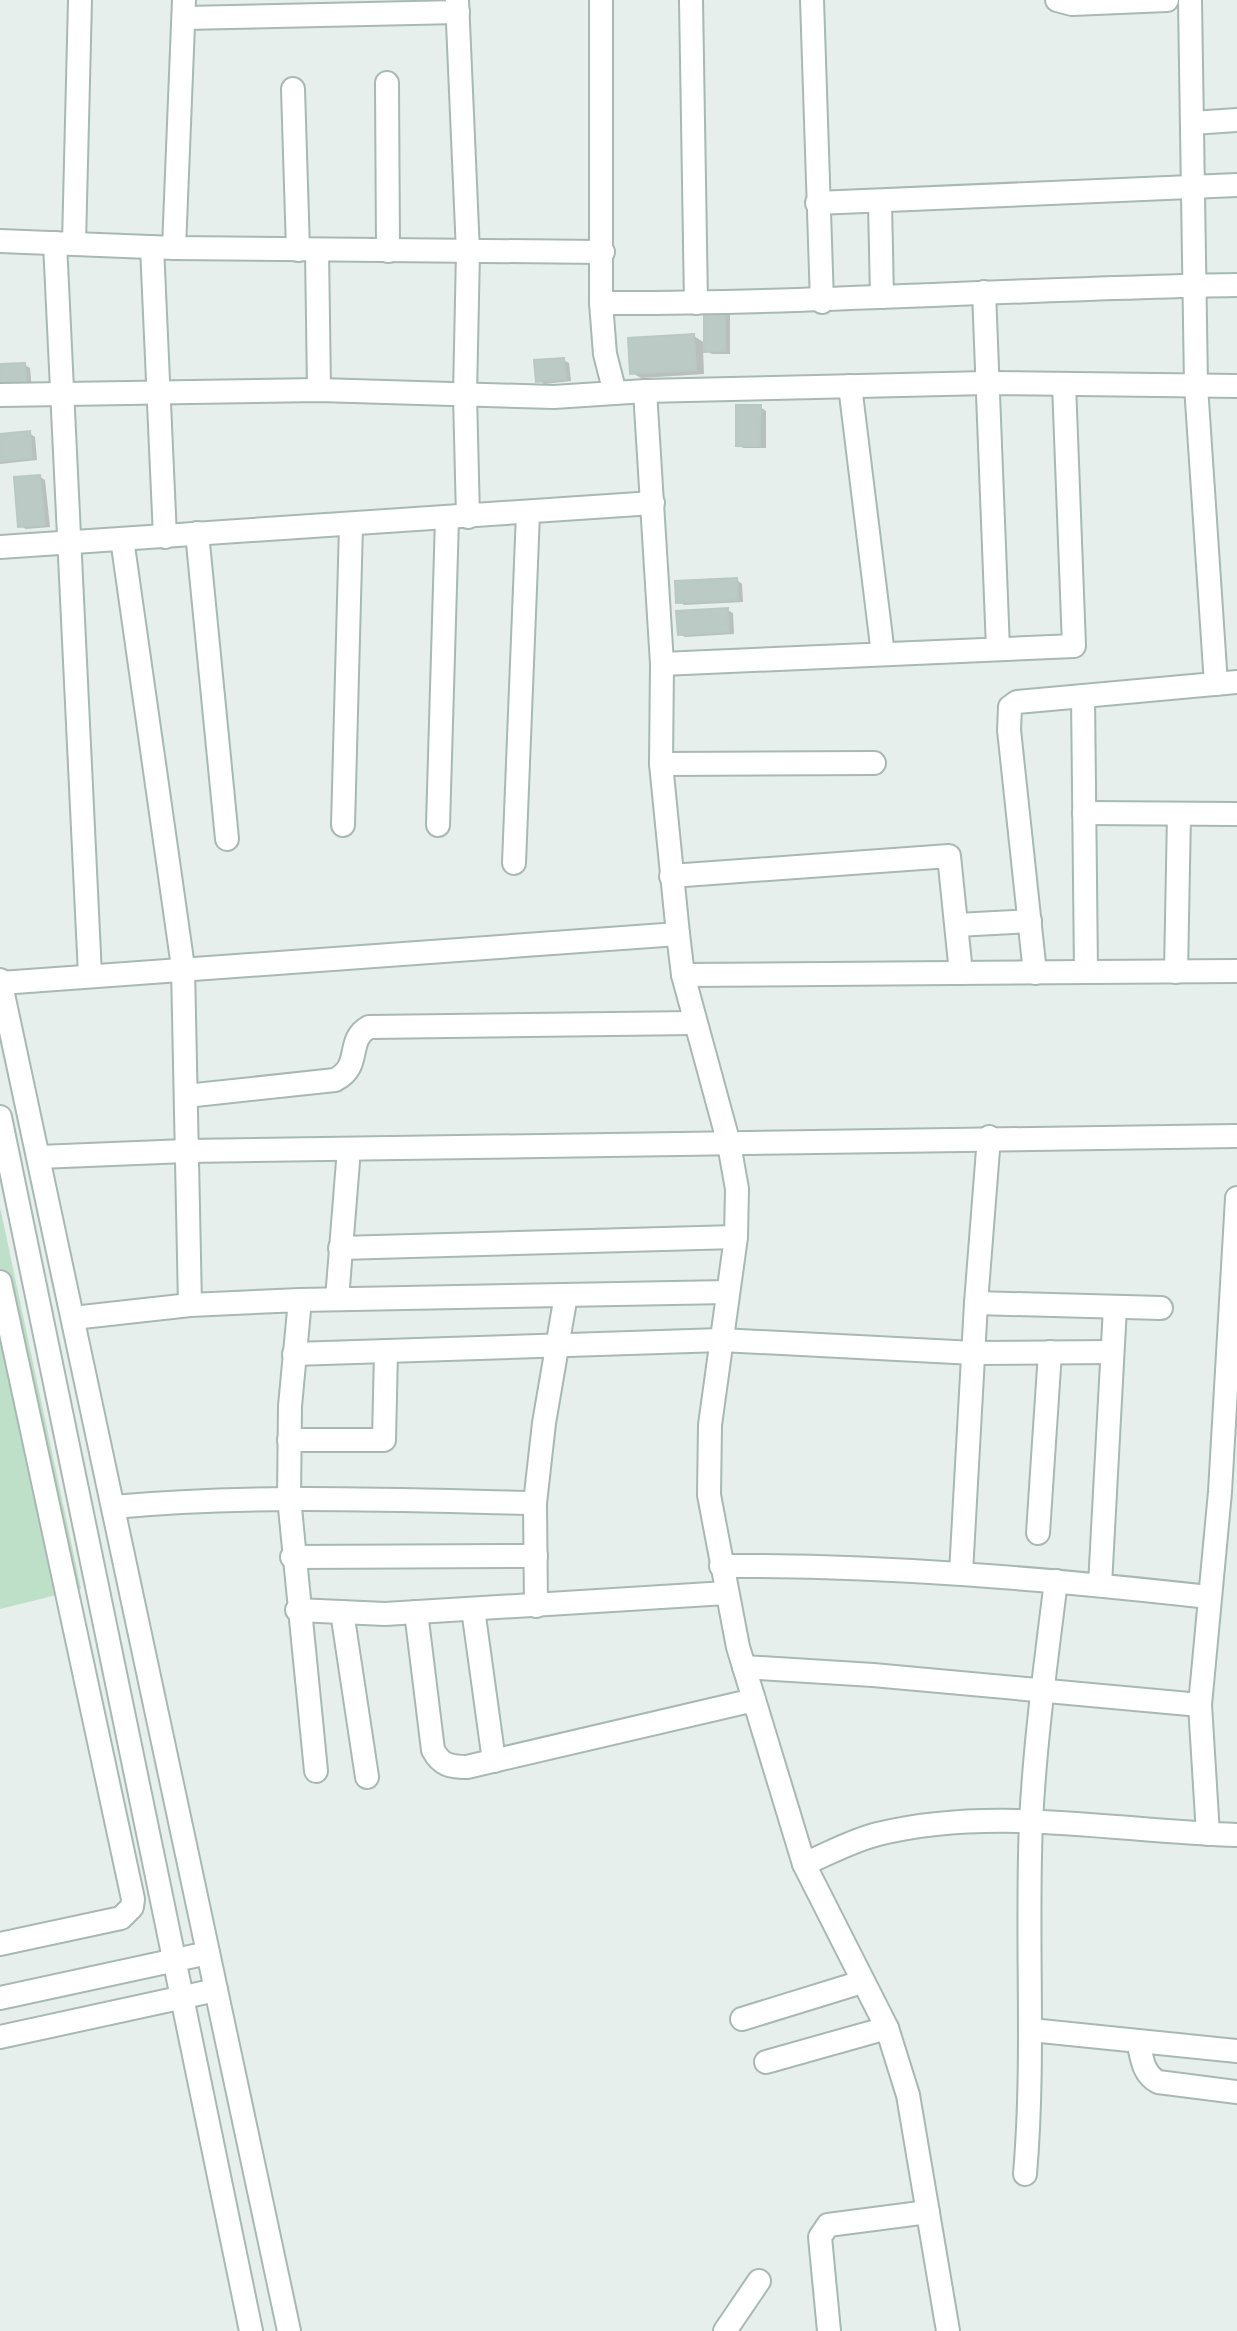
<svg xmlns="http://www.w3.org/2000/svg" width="1237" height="2331" viewBox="0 0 1237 2331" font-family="Overpass,sans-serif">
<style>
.green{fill:#bfe0c8}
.shadow{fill:#0003}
.building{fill:#bbcac4;stroke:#b8c9c2;stroke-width:2}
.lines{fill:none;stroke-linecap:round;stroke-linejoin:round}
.minor-casing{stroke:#a8b8b2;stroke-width:26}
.minor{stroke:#fff;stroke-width:22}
</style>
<rect width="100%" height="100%" fill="#e6efeb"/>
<!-- green -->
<path class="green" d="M0 1207 81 1589 0 1609Z"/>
<!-- shadow -->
<g class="shadow">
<path d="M724 311 730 314V354H712L703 349 704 374 641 378 632 373 694 336 706 344Z"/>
<path d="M563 360 569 363 571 381 544 384 538 380Z"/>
<path d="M25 365 30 368 32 389 0 366Z"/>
<path d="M760 407 766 411V448H743L738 445Z"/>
<path d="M29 433 35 437 37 460 0 464V436Z"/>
<path d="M40 477 45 480 50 527 26 529 20 526Z"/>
<path d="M737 580 742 584 743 602 684 605 678 601Z"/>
<path d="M727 610 733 613 734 634 685 637 680 634Z"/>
</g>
<!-- building -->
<g class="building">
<path d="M704 309H725V351L704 352Z"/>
<path d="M694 334 696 370 630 374 628 338Z"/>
<path d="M564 358 566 379 536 382 534 360Z"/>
<path d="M25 363 27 387 0 389V364Z"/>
<path d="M736 405H761L760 446H736Z"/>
<path d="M30 431 32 458 0 461V434Z"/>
<path d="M40 475 45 525 18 527 14 477Z"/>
<path d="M737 578 738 600 676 603 675 581Z"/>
<path d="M728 608 729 632 678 635 676 611Z"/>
</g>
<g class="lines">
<defs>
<g id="minor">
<path d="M457 0 468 252 465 395 468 517"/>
<path d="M601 0V303L605 354 615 393"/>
<path d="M691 0 696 303"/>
<path d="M812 0 822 302"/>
<path d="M1057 0 1072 4 1167 0"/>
<path d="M1190 0 1196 386 1216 684"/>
<path d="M184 18 458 12"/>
<path d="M387 83 388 251"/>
<path d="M293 89 298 250"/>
<path d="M1192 123 1237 120"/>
<path d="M880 202 882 297"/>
<path d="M817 203 1237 185"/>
<path d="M0 241 174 248 603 252"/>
<path d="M55 243 90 975"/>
<path d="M74 243 80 0"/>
<path d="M152 247 165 537"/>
<path d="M174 248 184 0"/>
<path d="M317 250 319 390"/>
<path d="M984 292 998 649"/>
<path d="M601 303C813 304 1025 288 1237 285"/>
<path d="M850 386 883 654"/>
<path d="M645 391 662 664 661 764 678 934 683 975 729 1144 737 1189 736 1237 710 1425 709 1495 738 1647 804 1864 887 2028 908 2095 948 2331"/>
<path d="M0 395 319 390 554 397 645 391 987 383 1237 386"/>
<path d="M197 533 227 839"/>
<path d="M122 539 183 967 190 1305"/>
<path d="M0 547 653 503"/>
<path d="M662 664 1074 646 1064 384"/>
<path d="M1083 696 1086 972"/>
<path d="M661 764 874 763"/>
<path d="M1084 813 1237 814"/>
<path d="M343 825 351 525"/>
<path d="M438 825 447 518"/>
<path d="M514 863 528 513"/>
<path d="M671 876 949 856 961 973"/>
<path d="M957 925 1030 921"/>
<path d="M1176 972 1179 814"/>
<path d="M1035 973 1009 730 1010 707 1017 702 1237 682"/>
<path d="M683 975 1237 971"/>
<path d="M0 980 289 2331"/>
<path d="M1 983 678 934"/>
<path d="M186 1096 335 1080C363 1066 345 1040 369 1027L695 1023"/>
<path d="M0 1117 251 2331"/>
<path d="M39 1157 186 1151 1237 1136"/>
<path d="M340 1248 736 1237"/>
<path d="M0 1282 133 1899 132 1907 121 1918 0 1944"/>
<path d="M337 1299 349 1149"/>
<path d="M300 1300 728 1292"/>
<path d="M976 1303 1161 1308"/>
<path d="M73 1318 190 1305 300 1300 290 1406 289 1498 316 1771"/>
<path d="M294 1354 721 1340 974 1353 1112 1352"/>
<path d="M289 1440H384L386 1351"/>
<path d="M113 1507C254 1494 394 1500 535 1503"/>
<path d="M1038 1533 1050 1352"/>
<path d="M292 1557 536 1556"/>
<path d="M721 1566C885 1565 1047 1579 1209 1597"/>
<path d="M961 1573 976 1303 989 1137"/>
<path d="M1100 1585 1115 1307"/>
<path d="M536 1606 535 1503 544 1423 566 1295"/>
<path d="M473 1609 494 1761"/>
<path d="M297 1610 385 1614 726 1593"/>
<path d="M342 1612 367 1777"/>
<path d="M416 1612 433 1750C441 1765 450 1767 467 1767L754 1700"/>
<path d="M744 1667 873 1675 1200 1705"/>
<path d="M1208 1834 1200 1705 1220 1492 1237 1198"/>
<path d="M804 1864C828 1854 853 1840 878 1834 995 1805 1119 1832 1237 1835"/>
<path d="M0 1998 208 1953"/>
<path d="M742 2019 862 1982"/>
<path d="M1031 2030 1237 2051"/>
<path d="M0 2037 216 1990"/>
<path d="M1138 2041C1142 2057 1142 2073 1158 2082L1237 2092"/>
<path d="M766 2062 887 2028"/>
<path d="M1025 2174C1035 2057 1026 1940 1031 1822 1035 1742 1046 1661 1056 1581"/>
<path d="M725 2331 759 2281"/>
<path d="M829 2331 820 2237 828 2225 928 2212"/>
</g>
</defs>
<!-- minor casing -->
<use href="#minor" class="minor-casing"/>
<!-- minor -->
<use href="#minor" class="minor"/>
</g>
</svg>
